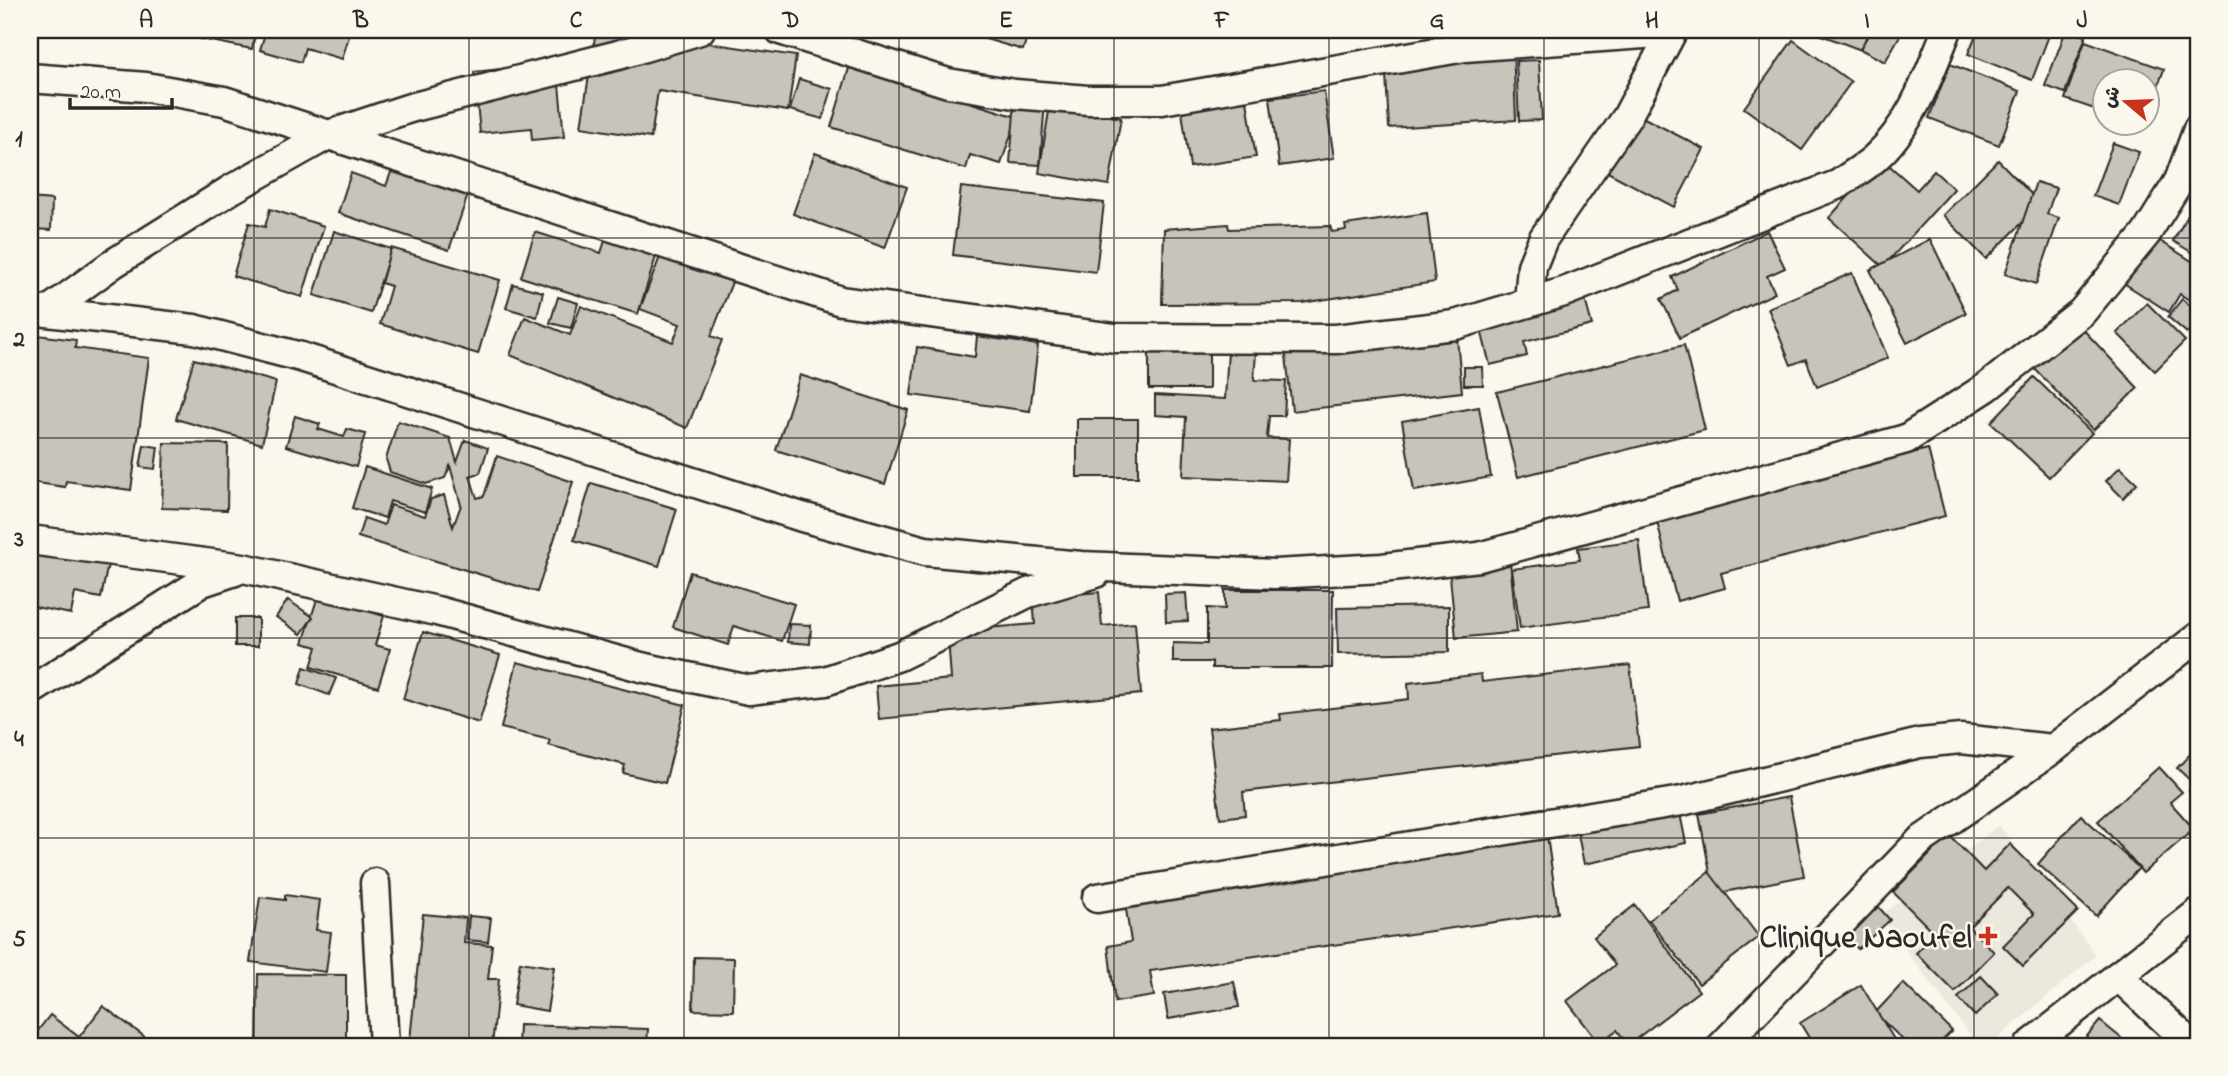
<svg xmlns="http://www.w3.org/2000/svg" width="2228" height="1076" viewBox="0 0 2228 1076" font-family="'Indie Flower','Playpen Sans Arabic',sans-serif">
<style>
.built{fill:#ebe8de}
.building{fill:#c7c4bc;stroke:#2b2b2b;stroke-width:2}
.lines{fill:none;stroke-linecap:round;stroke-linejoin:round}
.street-casing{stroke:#2b2b2b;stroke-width:33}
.street{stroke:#fbf7ec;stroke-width:28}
.grid{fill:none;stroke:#2b2b2b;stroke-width:2;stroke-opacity:0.55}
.poi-dot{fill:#c8321e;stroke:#fbf7ec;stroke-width:2.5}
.labels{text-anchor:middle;stroke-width:5;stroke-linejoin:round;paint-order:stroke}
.poi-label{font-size:32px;font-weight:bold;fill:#2b2b2b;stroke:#fbf7ec;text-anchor:end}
.neatline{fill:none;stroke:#2b2b2b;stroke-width:2.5}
.grid-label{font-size:23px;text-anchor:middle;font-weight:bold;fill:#2b2b2b}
</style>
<rect width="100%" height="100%" fill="#fbf7ec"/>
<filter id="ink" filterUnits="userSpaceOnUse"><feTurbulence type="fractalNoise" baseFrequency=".0143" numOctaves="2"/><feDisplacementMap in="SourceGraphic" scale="14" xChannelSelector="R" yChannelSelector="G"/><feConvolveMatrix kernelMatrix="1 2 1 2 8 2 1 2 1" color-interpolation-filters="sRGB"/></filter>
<g filter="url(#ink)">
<!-- built -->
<path class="built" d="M1999 825 2096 955 1989 1046H1978L1880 916Z"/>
<!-- building -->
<g class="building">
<path d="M193 30H256L252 49 191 37Z"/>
<path d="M266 30H351L342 59 305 48 301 62 260 50Z"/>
<path d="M596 30H622L796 56 788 111 658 91 651 138 581 127Z"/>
<path d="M955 30H1029L1023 50Z"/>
<path d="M1069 30H1356L1069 38Z"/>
<path d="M1808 30H1869L1861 50Z"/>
<path d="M1871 30H1903L1885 62 1860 49Z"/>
<path d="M1978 30H2051L2032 80 1968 54Z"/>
<path d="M2066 30 2086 36 2065 93 2045 86Z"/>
<path d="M1793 40 1851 82 1802 150 1744 108Z"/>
<path d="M2085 41 2164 69 2148 115V80H2106V113L2065 99Z"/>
<path d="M1513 48 1516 120 1389 128 1386 74Z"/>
<path d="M1539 60 1542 120 1519 121 1516 61Z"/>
<path d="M557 63 564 137 532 140 531 128 480 133 474 72Z"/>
<path d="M1950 64 2020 91 1999 145 1929 118Z"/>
<path d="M850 65 1017 117 1001 164 970 155 966 169 831 127Z"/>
<path d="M799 79 832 89 823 119 790 110Z"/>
<path d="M1324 91 1334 158 1279 166 1270 98Z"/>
<path d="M1246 95 1256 157 1190 167 1181 105Z"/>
<path d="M1015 100 1045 102 1040 165 1010 163Z"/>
<path d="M1050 105 1121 118 1109 185 1039 173Z"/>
<path d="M1627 109 1704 149 1674 207 1598 167Z"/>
<path d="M2113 143 2139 152 2119 205 2093 196Z"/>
<path d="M815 153 907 187 885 248 793 214Z"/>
<path d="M1882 159 1917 190 1934 171 1954 189 1883 267 1829 218Z"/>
<path d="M1998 160 2041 204 1986 259 1943 215Z"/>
<path d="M394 164 470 189 449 250 338 213 351 173 386 186Z"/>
<path d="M2036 182 2056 188 2047 214 2059 218 2036 284 2005 274Z"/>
<path d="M961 187 1104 203 1096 272 953 255Z"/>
<path d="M30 198 52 200 51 230 30 229Z"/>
<path d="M2198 198V256L2173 241Z"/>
<path d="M270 209 324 226 302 297 233 276 249 223 265 227Z"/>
<path d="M1427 213 1435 282 1302 303 1162 304 1164 229 1228 224 1229 229 1330 226 1332 232 1346 230 1345 225Z"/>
<path d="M334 231 391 249 371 313 314 295Z"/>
<path d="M608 231 659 247 638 314 521 277 535 232 601 253Z"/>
<path d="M1767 231 1785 268 1767 276 1775 293 1680 338 1661 299 1678 290 1672 277Z"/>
<path d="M2149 234 2198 265V306L2180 294 2169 312 2119 280Z"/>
<path d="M1930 239 1966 313 1907 343 1870 270Z"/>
<path d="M391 248 500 280 478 354 380 324 391 286 381 283Z"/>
<path d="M663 249 734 277 711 336 722 340 687 428 510 355 525 317 570 335 581 306 673 342 680 324 640 309Z"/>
<path d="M1852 273 1888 358 1817 387 1806 359 1791 365 1768 308Z"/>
<path d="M513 284 543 292 537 317 506 308Z"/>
<path d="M1583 292 1592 325 1524 342 1527 356 1490 365 1478 318Z"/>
<path d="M558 297 578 303 571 328 550 323Z"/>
<path d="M2182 299 2198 312V319L2187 333 2168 317Z"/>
<path d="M2147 303 2185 341 2155 371 2117 333Z"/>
<path d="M2079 325 2138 388 2093 430 2034 368Z"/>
<path d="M1456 327 1462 392 1292 411 1285 346Z"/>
<path d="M30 334 76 340 75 348 149 358 131 490 66 481 65 487 30 482Z"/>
<path d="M977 336 1038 345 1030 411 911 395 917 347 975 357Z"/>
<path d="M1684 345 1705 430 1518 477 1497 392Z"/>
<rect x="1149" y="351" width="60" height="38"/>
<path d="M1228 351 1256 353 1254 380 1286 381 1284 416H1269L1267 438 1289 439 1286 481 1183 476 1186 417 1155 415V395L1225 399Z"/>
<path d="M194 359 276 382 262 444 176 419Z"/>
<path d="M1464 367H1482L1483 385H1464Z"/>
<path d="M800 375 908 410 885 484 776 450Z"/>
<path d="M2034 377 2092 433 2049 477 1991 422Z"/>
<path d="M1479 407 1491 477 1414 491 1402 421Z"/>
<path d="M295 416 320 424 318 429 344 437 347 429 365 434 356 467 286 446Z"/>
<rect x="1077" y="419" width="61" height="58"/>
<path d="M398 421 450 438 457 462 465 440 488 448 480 473 470 476 477 498 484 496 497 456 573 482 537 592 358 537 364 518 384 525 391 505 425 516 431 499 444 495 453 527 461 505 450 466 445 478 426 484 390 472 386 459Z"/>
<path d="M164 443 228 444 227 510 162 508Z"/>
<path d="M144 445 158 447 155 469 140 467Z"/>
<path d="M1928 449 1945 516 1721 573 1725 588 1677 601 1656 518Z"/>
<path d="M365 467 432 489 425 512 390 501 385 518 352 508Z"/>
<path d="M2120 467 2137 483 2123 498 2106 481Z"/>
<path d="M591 483 677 509 659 566 574 540Z"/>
<path d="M1639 540 1648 611 1520 628 1512 569 1580 560 1578 548Z"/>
<path d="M30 547 108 564 101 598 75 593 71 614 30 606Z"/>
<path d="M1510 561 1517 632 1456 638 1449 567Z"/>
<path d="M690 572 794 604 782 641 734 626 728 645 673 627Z"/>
<path d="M1225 590H1333L1332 668H1212V662H1173V643L1207 644V608L1225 609Z"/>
<path d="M1099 592 1102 626 1135 623 1141 694 879 719 876 686 951 679 948 637 976 629 1035 624 1033 598Z"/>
<path d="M1186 593 1188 621 1166 622 1165 594Z"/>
<path d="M318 596 384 616 375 645 390 649 378 687 311 667 317 647 303 643Z"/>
<path d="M288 600 313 617 301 634 276 617Z"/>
<path d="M1449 606V652L1338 654 1337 608Z"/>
<rect x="235" y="618" width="23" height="28"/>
<path d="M789 624 811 625 810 644 788 642Z"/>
<path d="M423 632 500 655 479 723 403 699Z"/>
<path d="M517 662 685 705 665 783 623 773 625 765 548 745 550 740 501 728Z"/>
<path d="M1630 665 1639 746 1243 792 1245 815 1220 818 1209 728 1281 720 1280 714 1409 699 1408 683 1481 674 1482 682Z"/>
<path d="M304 667 336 678 329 695 299 684Z"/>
<path d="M2198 746V800L2189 791 2195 785 2177 768Z"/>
<path d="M2159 767 2182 792 2170 802 2194 829 2143 873 2098 821Z"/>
<path d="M1789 797 1804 876 1714 894 1699 814Z"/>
<path d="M1677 799 1686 843 1584 864 1575 820Z"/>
<path d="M1543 808 1558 913 1150 971 1154 996 1115 1002 1108 946 1131 942 1123 890 1474 841 1471 819Z"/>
<path d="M2081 815 2139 868 2096 916 2038 864Z"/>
<path d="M1949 835 1984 871 2010 844 2078 911 2023 966 2003 946 2034 914 2008 888 1969 927 1994 952 1955 992 1916 953 1935 934 1893 892Z"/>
<path d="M1709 872 1759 937 1699 984 1649 920Z"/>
<path d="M285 895 320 900 316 930 331 932 326 972 250 962 260 897 285 900Z"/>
<path d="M1876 904 1890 920 1858 949 1844 934Z"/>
<path d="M1635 905 1699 991 1628 1045 1617 1030 1599 1043 1567 1001 1615 965 1594 937Z"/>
<path d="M423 914 466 918 464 943 492 945 488 979H499L492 1046 410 1040Z"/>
<path d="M469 916 491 918 488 942 467 940Z"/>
<path d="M694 957 734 958 733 1011 693 1010Z"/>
<path d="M520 962 554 967 547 1011 513 1005Z"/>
<path d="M258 974 346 975V1046H252L257 1044Z"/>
<path d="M1981 976 1998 994 1975 1016 1958 998Z"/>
<path d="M1234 982 1239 1007 1168 1019 1164 994Z"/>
<path d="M1903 983 1952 1031 1937 1046H1909L1875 1013Z"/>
<path d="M1861 985 1898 1046H1814L1800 1023Z"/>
<path d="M103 1006 157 1046H30V1041L50 1015 79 1037Z"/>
<path d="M2100 1021 2131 1046H2085L2081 1043Z"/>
<path d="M519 1025 648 1029 647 1046H518Z"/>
</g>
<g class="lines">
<defs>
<g id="street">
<path d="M780 30 948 83 1015 94 1088 100H1162L1465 47 1672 32"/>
<path d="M30 78 146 87 224 101 841 301 1115 338 1336 339 1455 325 1564 292 1839 184C1851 175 1864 168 1875 158 1912 125 1929 74 1947 30"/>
<path d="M1529 302 1532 266 1543 239 1627 117 1673 30"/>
<path d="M30 310 194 329 301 357 802 517 925 551 1081 566 1275 574 1382 568 1479 557 1906 439 1987 387 2082 312 2146 234 2179 181 2198 129"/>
<path d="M48 311 114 263 232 189 326 136 410 108 618 55 700 30"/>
<path d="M30 540 243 568 437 611 641 667 749 690 825 681 899 656 1028 593 1096 573"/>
<path d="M30 691 202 582 235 571"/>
<path d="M375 883 384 1046"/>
<path d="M1097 898 1682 801 1920 743 1961 739 2053 749"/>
<path d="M2118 976 2193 1046"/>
<path d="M1722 1046 1920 841 2053 749 2198 637"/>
<path d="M2029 1046 2198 913"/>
</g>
</defs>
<!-- street casing -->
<use href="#street" class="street-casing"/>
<!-- street -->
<use href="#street" class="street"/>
</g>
</g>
<!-- grid -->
<path class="grid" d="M254 30V1046M469 30V1046M684 30V1046M899 30V1046M1114 30V1046M1329 30V1046M1544 30V1046M1759 30V1046M1974 30V1046M30 238H2198M30 438H2198M30 638H2198M30 838H2198"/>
<!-- markers -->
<path class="poi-dot" d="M1984.5 925.5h7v7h7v7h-7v7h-7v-7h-7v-7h7z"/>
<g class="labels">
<!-- poi labels -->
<g class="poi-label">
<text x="1972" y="947">Clinique Naoufel</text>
</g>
</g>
<!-- margin -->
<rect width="2228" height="1076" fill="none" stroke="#fbf7ec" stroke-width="77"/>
<!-- north arrow -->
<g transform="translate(2126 102) rotate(289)"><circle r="33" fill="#fbf7ec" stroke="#a8a59f" stroke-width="2"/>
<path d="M0-5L12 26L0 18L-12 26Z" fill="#c8321e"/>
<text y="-10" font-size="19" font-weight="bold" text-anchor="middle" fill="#2b2b2b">ش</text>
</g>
<!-- scale -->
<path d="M70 98v10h102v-10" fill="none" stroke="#2b2b2b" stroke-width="3.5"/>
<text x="80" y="98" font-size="21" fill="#2b2b2b" stroke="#fbf7ec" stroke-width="5" paint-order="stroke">20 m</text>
<rect x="38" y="38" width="2152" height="1000" class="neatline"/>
<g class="grid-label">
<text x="146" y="27">A</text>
<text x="361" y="27">B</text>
<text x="576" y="27">C</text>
<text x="791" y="27">D</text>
<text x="1006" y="27">E</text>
<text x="1222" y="27">F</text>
<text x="1437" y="27">G</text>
<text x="1652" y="27">H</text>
<text x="1867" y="27">I</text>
<text x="2082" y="27">J</text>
<text x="19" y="146">1</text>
<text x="19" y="346">2</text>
<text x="19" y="546">3</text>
<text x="19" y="746">4</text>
<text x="19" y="946">5</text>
</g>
</svg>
